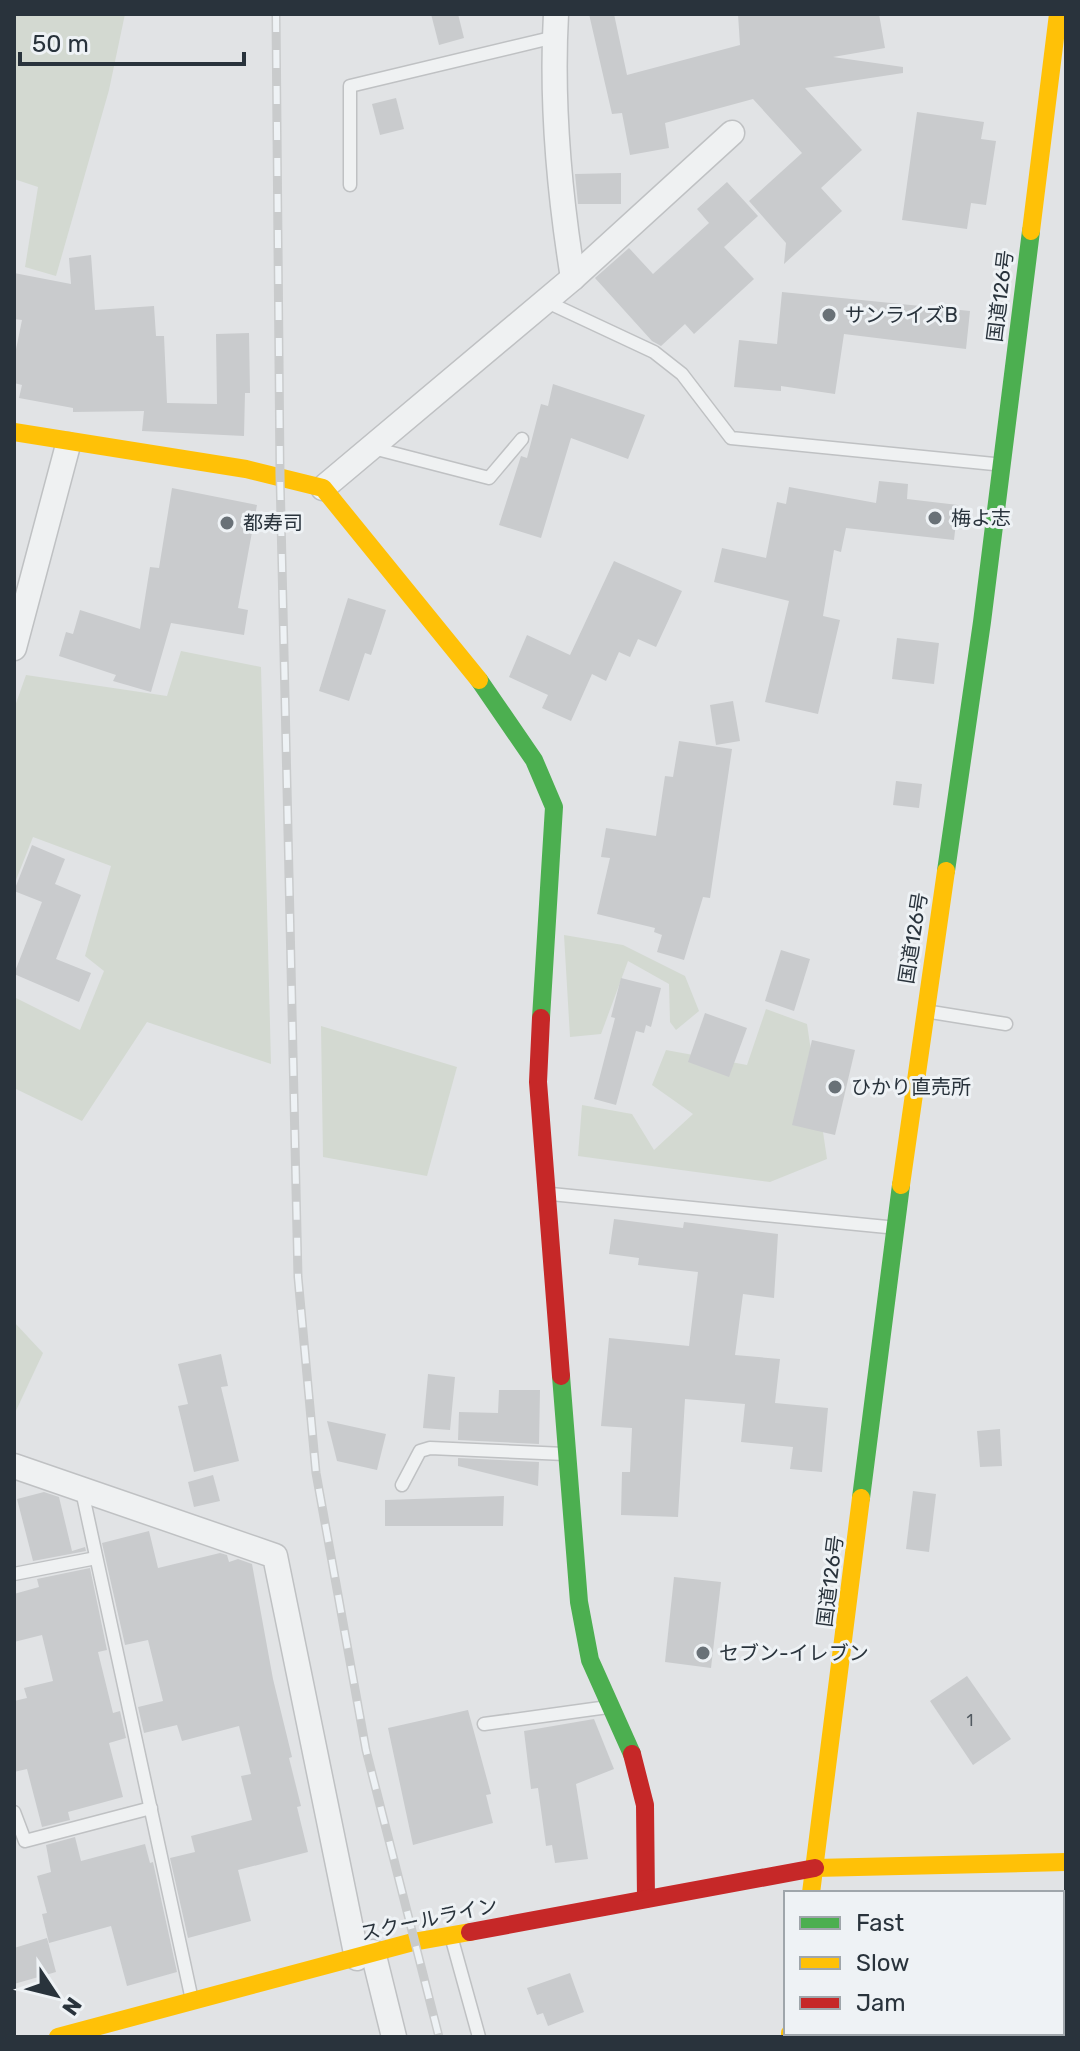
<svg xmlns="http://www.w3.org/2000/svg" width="1080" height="2051" viewBox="0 0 1080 2051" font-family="Rubik,'Noto Sans JP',sans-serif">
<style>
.green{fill:#d3d9d1}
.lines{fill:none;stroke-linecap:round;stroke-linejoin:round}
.stream{stroke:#b1c4ce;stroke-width:9}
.building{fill:#c9cbcd}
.lane-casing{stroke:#bfc1c3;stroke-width:15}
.street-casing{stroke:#bfc1c3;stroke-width:27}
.lane{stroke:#eff1f2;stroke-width:12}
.street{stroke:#eff1f2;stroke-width:24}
.fast{stroke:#4caf50;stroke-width:18}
.slow{stroke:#ffc107;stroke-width:18}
.jam{stroke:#c62828;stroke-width:18}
.rail-casing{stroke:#c9cbcc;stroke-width:9}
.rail{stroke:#eef2f5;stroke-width:6;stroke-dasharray:18;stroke-linecap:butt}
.poi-dot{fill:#697177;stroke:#eef2f5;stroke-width:3}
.labels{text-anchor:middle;stroke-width:6;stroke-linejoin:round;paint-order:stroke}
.number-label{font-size:16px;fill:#525a61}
.street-label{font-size:20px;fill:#29333c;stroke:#eef2f5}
.poi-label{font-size:20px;fill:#29333c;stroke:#eef2f5;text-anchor:start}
</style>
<rect width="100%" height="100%" fill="#e1e3e5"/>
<!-- green -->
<g class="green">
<path d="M14 14H125L109 90 56 276 25 267 38 187 14 179Z"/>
<path d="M181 651 261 667 271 1064 147 1022 82 1121 14 1088V997L80 1030 104 971 85 956 111 866 33 837 14 885V709L26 675 167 696Z"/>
<path d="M564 935 623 945 685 976 699 1011 676 1030 670 1022 669 984 628 961 601 1034 570 1037Z"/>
<path d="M766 1009 807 1024 827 1159 770 1182 578 1156 582 1105 632 1114 654 1150 693 1114 652 1085 666 1050 747 1065Z"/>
<path d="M321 1026 457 1067 427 1176 323 1157Z"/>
<path d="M14 1322 43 1353 14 1415Z"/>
<path d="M894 2033H1027L1024 2037H893Z"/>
</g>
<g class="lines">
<!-- stream -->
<path class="stream" d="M893 2033 894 2037"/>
</g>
<!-- building -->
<g class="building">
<path d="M431 14H458L464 38 439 45Z"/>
<path d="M589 14H614L627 75 740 45 738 14H879L885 48 833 57 903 67V73L805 88 862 150 821 188 842 211 784 264 786 243 749 201 802 153 753 99 665 123 669 148 630 155 622 113 612 114Z"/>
<path d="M396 98 404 129 380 135 372 104Z"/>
<path d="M917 112 984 122 981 139 996 141 986 205 971 203 967 229 902 220Z"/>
<path d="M621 173V204H578L575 174Z"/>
<path d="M727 182 758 216 724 247 754 279 694 334 685 324 661 346 652 341 595 278 629 248 653 274 709 223 697 209Z"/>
<path d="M91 255 95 310 154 306 156 336H164L167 403 217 404 216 334 249 333 250 393H245L244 436 142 431 144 411 73 412V408L19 398 22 385 14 383V359L22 320 14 319V273L71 284 69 258Z"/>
<path d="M782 292 970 311 966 349 844 334 835 394 781 386V391L734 387 739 340 777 344Z"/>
<path d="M553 384 645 415 628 459 571 438 541 538 499 525 521 456 527 458 541 404 548 406Z"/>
<path d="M879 481 908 484 907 499 958 505 954 540 846 528 841 552 834 550 823 616 840 620 818 714 765 702 789 601 714 582 722 548 766 558 777 502 786 504 789 487 876 503Z"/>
<path d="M172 488 257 505 238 608 248 610 244 635 171 623 151 692 113 681 116 675 59 656 66 632 73 634 80 610 140 629 150 567 159 568Z"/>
<path d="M614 561 682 591 656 647 638 639 630 657 619 652 606 681 592 674 571 721 542 708 548 695 509 677 527 635 570 655Z"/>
<path d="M348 598 386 610 371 655 365 653 349 701 319 691Z"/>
<path d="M897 638 939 643 934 684 892 679Z"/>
<path d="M733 701 740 741 716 745 710 705Z"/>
<path d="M679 741 732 749 710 898 703 897 684 960 657 952 662 935 654 932 655 928 597 914 610 858 601 857 606 828 656 836 665 776 673 777Z"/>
<path d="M896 781 922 784 919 808 893 805Z"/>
<path d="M32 845 65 859 55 884 81 895 56 959 91 973 79 1002 14 974 42 902 14 891Z"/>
<path d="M781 950 810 959 794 1011 765 1001Z"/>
<path d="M621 978 661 988 651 1027 646 1025 644 1033 636 1031 616 1105 594 1099 615 1018 611 1017Z"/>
<path d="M705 1013 747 1028 729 1077 688 1062Z"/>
<path d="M812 1040 855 1050 835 1135 792 1125Z"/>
<path d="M614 1219 683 1228 684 1222 778 1234 774 1298 743 1294 735 1355 780 1359 775 1403 828 1408 822 1472 790 1469 793 1447 741 1442 745 1404 685 1399 678 1517 621 1515 622 1472H630L632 1428 601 1426 609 1338 689 1346 698 1272 638 1265 639 1258 609 1254Z"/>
<path d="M221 1354 228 1386 221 1387 239 1461 194 1472 178 1406 188 1404 178 1364Z"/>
<path d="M428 1374 455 1377 450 1430 423 1428Z"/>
<path d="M499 1390H540L539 1444 458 1440 459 1412 498 1413Z"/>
<path d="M327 1421 386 1434 377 1470 337 1461Z"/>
<path d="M1000 1429 1002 1466 980 1467 977 1431Z"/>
<path d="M458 1458 539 1462 538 1486 458 1466Z"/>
<path d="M213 1475 220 1501 194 1507 188 1482Z"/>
<path d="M913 1491 936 1494 929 1552 906 1549Z"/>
<path d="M44 1492 59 1497 72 1551 85 1547 86 1551 33 1561 17 1499Z"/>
<path d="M504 1496 503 1526H385V1500Z"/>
<path d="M149 1531 158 1568 220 1553 227 1555 229 1562 238 1559 252 1564 273 1679 292 1757 289 1758 301 1806 297 1807 308 1852 238 1870 251 1921 188 1938 170 1858 195 1852 191 1836 252 1820 241 1776 251 1774 239 1726 182 1741 177 1725 144 1733 138 1707 163 1701 148 1640 125 1645 102 1543Z"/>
<path d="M90 1568 107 1650 98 1652 113 1713 120 1711 126 1738 109 1743 123 1797 68 1812 70 1820 42 1827 27 1769 14 1772V1701L27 1698 24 1688 53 1681 42 1635 14 1642V1594L39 1587 37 1579Z"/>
<path d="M674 1577 721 1582 711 1668 665 1662Z"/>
<path d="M967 1676 1011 1739 973 1765 930 1701Z"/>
<path d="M468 1710 491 1794 486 1795 493 1823 413 1845 388 1728Z"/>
<path d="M594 1719 614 1769 576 1784 588 1859 555 1863 552 1845 546 1846 538 1788 531 1789 524 1731Z"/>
<path d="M75 1837 81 1861 145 1844 150 1863 153 1862 177 1972 127 1986 111 1926 49 1943 42 1914 47 1913 37 1876 51 1872 46 1845Z"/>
<path d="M47 1938 56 1972 14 1984V1948Z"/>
<path d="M570 1973 584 2012 548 2026 543 2013 537 2015 527 1988Z"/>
</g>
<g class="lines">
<defs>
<g id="lane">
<path d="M350 185V86L555 37"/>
<path d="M545 301 654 352 682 374 731 438 994 464"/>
<path d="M373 448 489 478 522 439"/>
<path d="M931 1012 1006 1024"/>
<path d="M551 1194 887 1227"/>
<path d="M402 1485 420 1451 430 1448 565 1454"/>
<path d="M82 1491 192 2000"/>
<path d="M14 1574 96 1558"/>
<path d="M484 1724 608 1707"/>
<path d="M14 1812 25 1841 151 1808"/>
<path d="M451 1936 479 2037"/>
</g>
<g id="street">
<path d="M556 14C551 103 559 191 573 278"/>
<path d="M323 488 573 278 732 133"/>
<path d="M14 648 68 445"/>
<path d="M14 1466 275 1556 357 1958"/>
<path d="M373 1952 394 2037"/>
</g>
</defs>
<!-- lane casing -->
<use href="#lane" class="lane-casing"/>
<!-- street casing -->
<use href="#street" class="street-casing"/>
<!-- lane -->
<use href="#lane" class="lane"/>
<!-- street -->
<use href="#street" class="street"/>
<!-- fast -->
<g class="fast">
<path d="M479 680 534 760 554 807 541 1018"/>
<path d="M946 871 982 622 1031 231"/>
<path d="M561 1376 579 1602 590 1660 632 1754"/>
<path d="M861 1498 901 1185"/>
</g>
<!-- slow -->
<g class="slow">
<path d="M1031 231 1058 14"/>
<path d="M14 432 246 469 323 488 479 680"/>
<path d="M901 1185 946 871"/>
<path d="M815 1868 1066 1862"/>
<path d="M811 1893 861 1498"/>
<path d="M790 2033V2037"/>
<path d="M58 2037 413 1942 470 1932"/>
</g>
<!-- jam -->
<g class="jam">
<path d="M541 1018 538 1082 561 1376"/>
<path d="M632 1754 645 1805 646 1899"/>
<path d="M470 1932 815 1868"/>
</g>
<defs>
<path id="rail" d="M276 14 280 475 298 1277 316 1473 366 1750 439 2037"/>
</defs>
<!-- rail casing -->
<use href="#rail" class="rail-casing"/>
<!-- rail -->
<use href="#rail" class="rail"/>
</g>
<!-- markers -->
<g class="poi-dot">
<circle cx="829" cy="315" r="8"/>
<circle cx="935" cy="518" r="8"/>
<circle cx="227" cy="523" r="8"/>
<circle cx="835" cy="1087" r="8"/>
<circle cx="703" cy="1653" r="8"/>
</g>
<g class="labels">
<!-- number labels -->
<g class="number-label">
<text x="970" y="1726">1</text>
</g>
<!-- street labels -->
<g class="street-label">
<text transform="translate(1000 296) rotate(-83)" y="7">国道126号</text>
<text transform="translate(913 938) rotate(-81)" y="7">国道126号</text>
<text transform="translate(830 1581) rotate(-83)" y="7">国道126号</text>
<text transform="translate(429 1919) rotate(-12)" y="7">スクールライン</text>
</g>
<!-- poi labels -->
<g class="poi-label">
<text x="845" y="322">サンライズB</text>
<text x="951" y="525">梅よ志</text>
<text x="243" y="530">都寿司</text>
<text x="851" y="1094">ひかり直売所</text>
<text x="719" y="1660">セブン-イレブン</text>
</g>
</g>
<!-- border -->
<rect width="1080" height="2051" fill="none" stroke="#29333c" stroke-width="32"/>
<!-- legend -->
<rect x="784" y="1891" width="280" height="144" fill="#eef2f5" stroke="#9fa6ab" stroke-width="2"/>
<rect x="800" y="1917" width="40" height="12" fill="#4caf50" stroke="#9fa6ab" stroke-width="2"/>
<text x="856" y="1931" font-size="24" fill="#29333c">Fast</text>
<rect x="800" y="1957" width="40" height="12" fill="#ffc107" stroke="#9fa6ab" stroke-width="2"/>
<text x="856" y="1971" font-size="24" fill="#29333c">Slow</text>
<rect x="800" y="1997" width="40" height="12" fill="#c62828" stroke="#9fa6ab" stroke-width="2"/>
<text x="856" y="2011" font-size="24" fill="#29333c">Jam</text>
<!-- north arrow -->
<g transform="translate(56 1995) rotate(125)" stroke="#eef2f5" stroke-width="6" paint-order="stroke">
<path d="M0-6L14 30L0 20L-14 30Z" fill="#29333c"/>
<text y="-12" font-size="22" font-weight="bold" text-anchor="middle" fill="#29333c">N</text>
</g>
<!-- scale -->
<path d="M20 52v12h224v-12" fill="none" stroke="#29333c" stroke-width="4"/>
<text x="32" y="52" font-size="24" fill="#29333c" stroke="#eef2f5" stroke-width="6" paint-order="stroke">50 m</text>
</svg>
